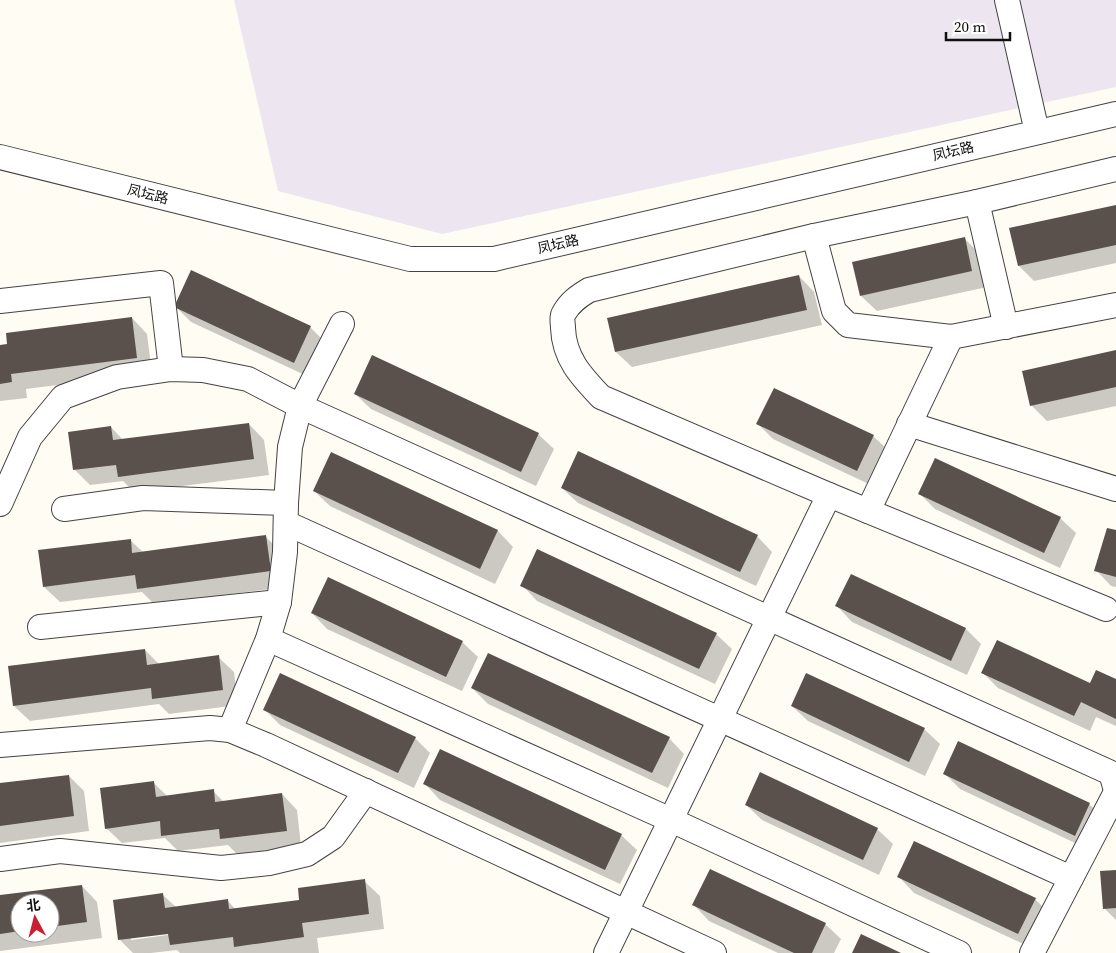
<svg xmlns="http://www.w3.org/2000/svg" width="1116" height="953" viewBox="0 0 1116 953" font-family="'Source Serif 4','Noto Sans SC',serif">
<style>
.industrial{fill:#ede5ef}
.shadow{fill:#0003;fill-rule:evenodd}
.building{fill:#5a504c}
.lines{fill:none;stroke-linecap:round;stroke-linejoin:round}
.minor-casing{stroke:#434343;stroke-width:26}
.minor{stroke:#fff;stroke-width:24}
.labels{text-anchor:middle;stroke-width:5;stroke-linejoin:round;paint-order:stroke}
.street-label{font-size:14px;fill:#101010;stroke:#fff}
</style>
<rect width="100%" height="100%" fill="#fffcf4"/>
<!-- industrial -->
<path class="industrial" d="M234 0H1116V87L442 234 278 191Z"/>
<!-- shadow -->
<g class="shadow">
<path d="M1116 206V263L1034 281 1019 266Z"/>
<path d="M964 238 980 254 987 287 877 311 861 296Z"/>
<path d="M799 276 814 292 822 325 632 367 616 352 609 319Z"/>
<path d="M176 307 310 327 326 343 309 377 191 322Z"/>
<path d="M132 318 147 334 152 373 26 389 27 398 0 401V346Z"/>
<path d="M1116 351V406L1047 421 1031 405Z"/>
<path d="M355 394 538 434 554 449 536 486 371 409Z"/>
<path d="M249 424 264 440 269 475 134 492 123 481 90 485 75 470 111 427 123 440Z"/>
<path d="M758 424 873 436 889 451 873 486 773 439Z"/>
<path d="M332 454 498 531 513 547 495 584 330 506 314 491Z"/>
<path d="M562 488 757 536 772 552 756 586 578 503Z"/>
<path d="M920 494 1060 518 1076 533 1060 568 935 509Z"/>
<path d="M1116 532V587L1111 586 1096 570Z"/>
<path d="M266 537 281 552 286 587 154 604 142 592 60 602 44 587 130 540 143 552Z"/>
<path d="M851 576 966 629 981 644 967 675 852 622 837 606Z"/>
<path d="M522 585 716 634 732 649 715 684 537 601Z"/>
<path d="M312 613 462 642 478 657 462 691 327 629Z"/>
<path d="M145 650 159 664 218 657 234 672 238 705 169 714 159 704 30 721 14 706Z"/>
<path d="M983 673 1090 685 1116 681V726L1096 717 1090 731 998 688Z"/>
<path d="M472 688 669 738 684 754 668 788 488 704Z"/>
<path d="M792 706 924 729 940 744 925 776 808 721Z"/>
<path d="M264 709 415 738 430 753 414 788 280 725Z"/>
<path d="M944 773 1089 804 1105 819 1090 850 960 789Z"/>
<path d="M69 776 84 791 89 831 0 843V785Z"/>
<path d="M154 783 168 797 213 791 224 802 282 794 297 810 301 846 237 854 228 845 178 851 165 838 122 843 106 828Z"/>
<path d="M425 784 621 835 637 850 620 884 440 800Z"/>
<path d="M746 805 877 829 893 844 879 875 762 820Z"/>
<path d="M1116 871V920L1105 909 1102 872Z"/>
<path d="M899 877 1035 899 1050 914 1034 949 914 893Z"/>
<path d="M364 881 380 896 384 929 317 938 319 953H180L177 950 151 953H133L120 940 163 895 176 907 228 901 236 910 301 901ZM175 932V934L131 940V937Z"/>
<path d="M82 886 97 902 102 938 0 951V897ZM20 903H50V933H20Z"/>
<path d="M694 905 825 924 841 939 834 953H778L709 921Z"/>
</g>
<!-- building -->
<g class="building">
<path d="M1116 205V245L1018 266 1009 228Z"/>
<path d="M965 237 972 271 860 296 852 262Z"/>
<path d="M191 270 311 326 294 363 174 307Z"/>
<path d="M799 275 807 310 615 352 607 318Z"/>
<path d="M132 317 137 358 11 374 12 382 0 384V345L7 344 6 333Z"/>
<path d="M1116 350V387L1030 406 1022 371Z"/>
<path d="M372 355 539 433 521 472 354 394Z"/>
<path d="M774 388 874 435 857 471 756 424Z"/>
<path d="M249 423 254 459 118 477 116 465 73 470 68 432 111 426 113 440Z"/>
<path d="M578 451 758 535 740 572 561 488Z"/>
<path d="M331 452 498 530 480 569 313 491Z"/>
<path d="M935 458 1061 517 1044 553 918 494Z"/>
<path d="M1107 528 1116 530V577L1094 571Z"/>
<path d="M266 535 271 571 137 589 135 575 43 587 38 550 131 539 132 553Z"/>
<path d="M537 549 717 633 699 669 520 586Z"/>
<path d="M851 574 966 628 951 661 835 606Z"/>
<path d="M328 577 463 641 446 677 311 613Z"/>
<path d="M997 640 1090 683 1096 670 1116 679V719L1081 702 1074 716 981 673Z"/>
<path d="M145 649 147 665 219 655 223 690 152 699 151 688 13 706 8 666Z"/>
<path d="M488 653 670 737 652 773 471 688Z"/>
<path d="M280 673 416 737 398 773 263 710Z"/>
<path d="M806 673 925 728 909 762 791 706Z"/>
<path d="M958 741 1090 803 1075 836 943 774Z"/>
<path d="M440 749 622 834 605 870 423 784Z"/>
<path d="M760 772 878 828 863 860 745 805Z"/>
<path d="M69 775 74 816 0 826V783Z"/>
<path d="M154 781 156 797 214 789 215 802 282 793 287 831 220 839 219 829 161 836 160 821 105 829 100 788Z"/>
<path d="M914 841 1036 898 1018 934 897 877Z"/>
<path d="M710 869 826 923 812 953H794L692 905Z"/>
<path d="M1116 870V908L1103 909 1100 871Z"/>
<path d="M365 879 369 914 302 923 304 937 234 947 233 937 170 945 168 934 118 940 113 900 163 893 165 908 228 899 229 909 299 900 298 888Z"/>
<path d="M82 885 87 922 50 927V903H20V931L0 934V895Z"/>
<path d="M861 934 901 953H852Z"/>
</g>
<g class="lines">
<defs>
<g id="minor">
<path d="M1007 0 1037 132"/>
<path d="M0 157 410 259H494L1116 114"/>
<path d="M977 202 1006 327"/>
<path d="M814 236 834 311 848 325 951 337 1116 305"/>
<path d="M0 301 161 283 171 369"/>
<path d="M909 424 1116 489"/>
<path d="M0 504 30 437 63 397 117 377 171 369 203 370 248 379 300 406 1111 773 1116 790"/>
<path d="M64 509 143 498 286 503"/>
<path d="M868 511 951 337"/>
<path d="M286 523 1071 878"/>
<path d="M1106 609 829 495 601 397C581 376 564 358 563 328 563 323 561 317 564 313 570 302 579 296 589 290L814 236 977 202 1116 169"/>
<path d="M40 627 279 602"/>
<path d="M268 639 671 820 959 953"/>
<path d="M230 730 268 639 279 602 285 552 286 503 290 447 300 406 342 324"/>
<path d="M0 745 210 728 230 730 266 745 714 953"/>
<path d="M0 859 60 851 221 868 269 863 307 854 333 837 366 791"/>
<path d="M606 953 829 495"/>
<path d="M1032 953 1116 792"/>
</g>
</defs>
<!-- minor casing -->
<use href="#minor" class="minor-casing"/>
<!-- minor -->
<use href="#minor" class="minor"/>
</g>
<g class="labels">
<!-- street labels -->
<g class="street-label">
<text transform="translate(953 151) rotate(-13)" y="5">凤坛路</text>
<text transform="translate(148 194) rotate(14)" y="5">凤坛路</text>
<text transform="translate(558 244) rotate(-13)" y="5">凤坛路</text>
</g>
</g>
<!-- north arrow -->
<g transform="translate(35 918) rotate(353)"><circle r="24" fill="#ffffff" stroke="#9f9f9f"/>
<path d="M0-4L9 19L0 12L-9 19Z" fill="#ca1e33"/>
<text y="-8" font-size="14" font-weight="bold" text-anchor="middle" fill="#101010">北</text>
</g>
<!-- scale -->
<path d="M946 32v8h64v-8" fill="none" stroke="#101010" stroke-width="2.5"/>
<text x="954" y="32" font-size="15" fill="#101010" stroke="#ffffff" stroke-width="4" paint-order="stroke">20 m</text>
</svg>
